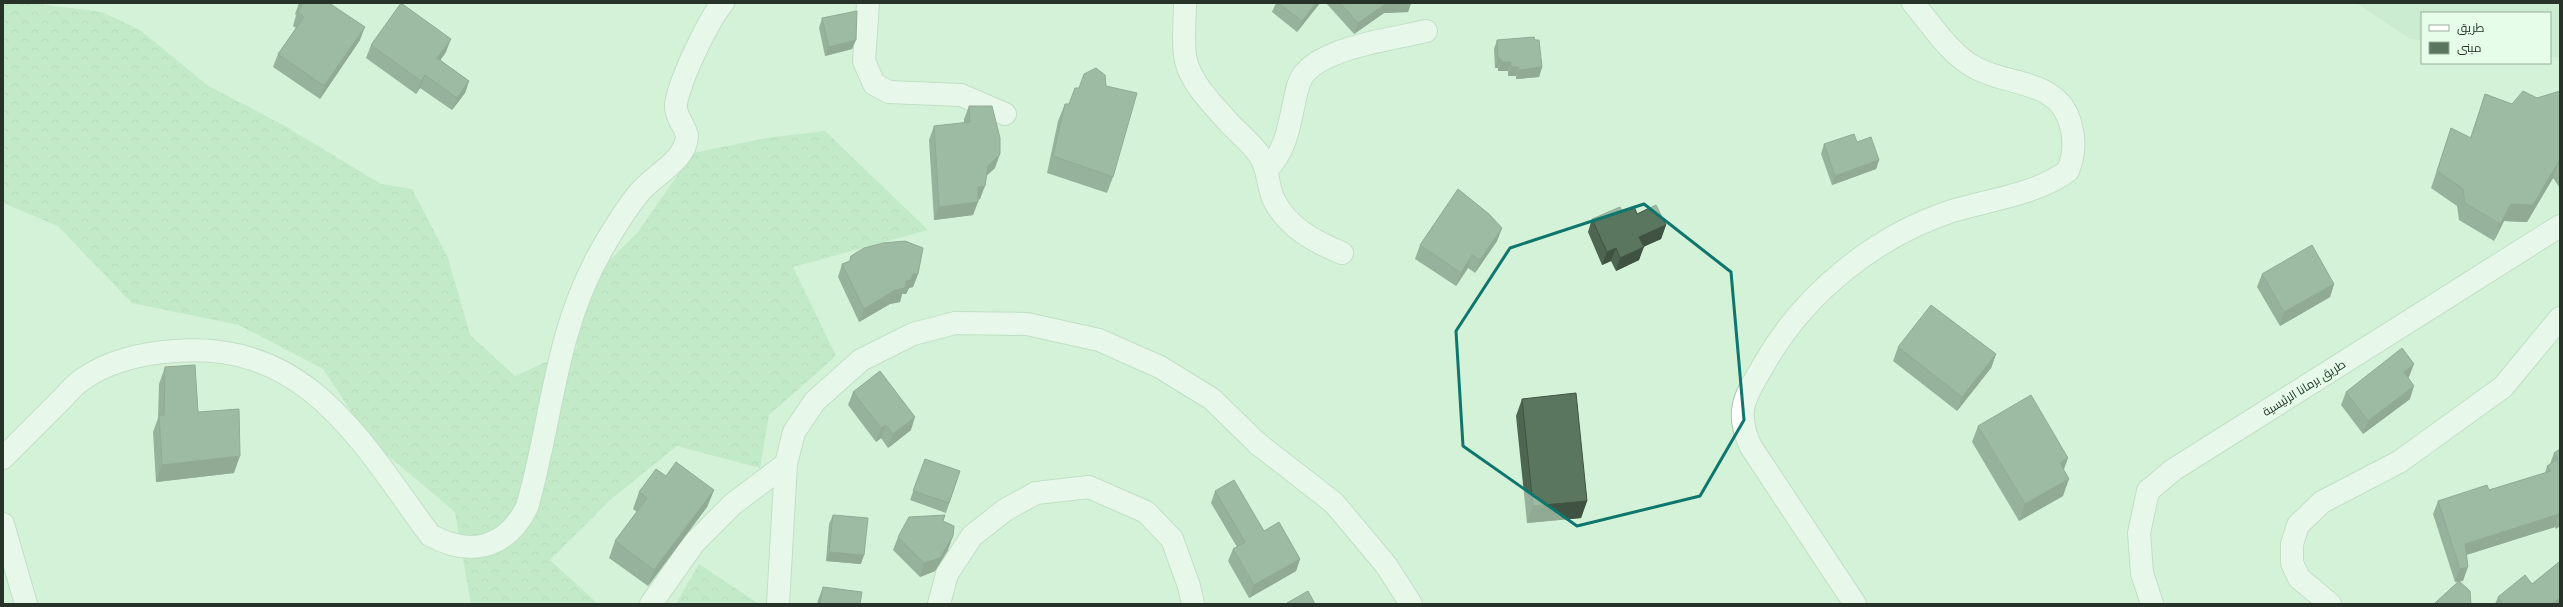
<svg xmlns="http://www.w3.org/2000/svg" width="2563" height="607" viewBox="0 0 2563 607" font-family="'Exo 2',Cairo,sans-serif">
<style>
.built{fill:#c2e5c6}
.forest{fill:url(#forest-crowns)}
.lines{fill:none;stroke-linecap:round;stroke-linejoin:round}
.minor-casing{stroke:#aac7ae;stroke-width:24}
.minor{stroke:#fff;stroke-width:22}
.wall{fill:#4e6552}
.shaded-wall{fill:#405342}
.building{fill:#5b765f;stroke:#405342}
.marked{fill:none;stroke:#0f766e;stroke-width:3;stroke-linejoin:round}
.labels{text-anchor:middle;stroke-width:4;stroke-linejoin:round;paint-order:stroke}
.street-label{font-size:12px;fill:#273228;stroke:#e6fee9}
</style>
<defs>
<pattern id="forest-crowns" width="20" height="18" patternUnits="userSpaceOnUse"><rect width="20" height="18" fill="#adddb4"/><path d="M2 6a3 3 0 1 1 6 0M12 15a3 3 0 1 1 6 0" fill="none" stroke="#95be9b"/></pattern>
</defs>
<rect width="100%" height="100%" fill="#d4f2d8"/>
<!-- built -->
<path class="built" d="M2356 3H2560V58L2550 56V13H2422V40L2410 39Z"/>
<!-- forest -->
<g class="forest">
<path d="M3 3H31L102 12 140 30 207 85 283 125 381 184 412 189 448 258 470 335 515 376 577 348 570 300 638 232 693 153 767 138 825 131 928 230 793 267 836 356 769 415 760 468 677 446 610 500 550 560 598 604H471L455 512 371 441 323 369 239 325 132 303 58 226 3 203Z"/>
<path d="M699 564 759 604H676Z"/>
</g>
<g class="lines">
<defs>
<g id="minor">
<path d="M868 3 864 61 874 84 889 92 961 95 1005 114"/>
<path d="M1185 3C1185 21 1182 43 1186 61 1192 85 1215 107 1231 125 1241 135 1253 145 1260 156 1269 170 1267 185 1274 200 1287 227 1315 242 1342 253"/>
<path d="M1267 170C1285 151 1289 128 1294 103 1296 94 1298 81 1304 74 1325 47 1393 39 1426 31"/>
<path d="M3 458C22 439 40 421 59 402 66 395 74 385 83 379 109 361 144 353 175 351 308 340 362 443 430 535 470 557 506 549 527 507 553 417 554 333 602 249 613 230 625 210 639 193 653 175 686 161 687 136 685 126 677 119 676 108 674 91 710 16 723 3"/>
<path d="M3 524 26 604"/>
<path d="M651 604 694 543 733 504 786 464"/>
<path d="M778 604 786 464 794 432 815 401 861 360 913 334 955 323 1027 324 1099 340 1160 367 1212 399 1257 443 1334 503 1386 565 1411 604"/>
<path d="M939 604 947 574 972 536 1005 510 1036 493 1089 487 1146 512 1172 539 1189 586 1193 604"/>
<path d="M1855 604 1751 447C1733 409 1747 394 1766 361 1806 292 1876 236 1952 211 1992 199 2034 195 2068 171 2074 156 2075 141 2071 126 2060 78 2008 87 1974 67 1949 53 1932 25 1913 3"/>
<path d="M2152 604 2142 573 2139 533 2148 491 2173 470 2560 226"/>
<path d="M2330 604 2299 578 2292 563V544L2298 525 2322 502 2399 462 2503 387 2560 318"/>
</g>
</defs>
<!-- minor casing -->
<use href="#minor" class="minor-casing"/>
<!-- minor -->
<use href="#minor" class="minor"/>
</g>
<!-- wall -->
<g class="wall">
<path d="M299 3H329L360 40 320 99 273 67 278 54 296 28 293 26 296 15 295 14Z"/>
<path d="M1276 3H1320L1297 32 1272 12Z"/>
<path d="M1326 3H1411L1408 12 1384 13 1354 34Z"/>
<path d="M822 18 852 49 825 56 819 28Z"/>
<path d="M1497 40 1542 67 1539 77 1516 79V76H1508V71H1498V68H1495L1494 49Z"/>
<path d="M371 45 446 52 440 60 469 81 465 93 452 110 420 88 416 94 366 58Z"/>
<path d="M1106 86 1113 177 1107 193 1047 173 1058 121 1065 104H1069L1079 88Z"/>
<path d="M2560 91V188L2553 178 2527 222 2504 221 2494 241 2459 220 2457 206 2431 188 2451 128 2470 138 2485 94 2512 104 2537 98Z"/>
<path d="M969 106 995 168 986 176 980 199 978 200 973 215 934 220 929 140 934 126 964 123V119Z"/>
<path d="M1824 144 1879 160 1876 169 1832 185 1821 154Z"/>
<path d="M1622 211 1637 214 1666 225 1661 239 1643 247 1639 260 1616 271 1611 261 1602 265 1588 232 1592 219Z"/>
<path d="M1502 228 1497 241 1475 273 1468 268 1456 286 1415 259 1420 245Z"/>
<path d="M851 256 918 274 913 287 909 288 906 294H902L900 302 890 304 859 322 838 277 842 264 849 262Z"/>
<path d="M2262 274 2334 284 2330 297 2280 326 2257 287Z"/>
<path d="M1898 347 1996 354 1991 368 1957 411 1893 361Z"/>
<path d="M165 367 198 412 234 473 156 482 153 432 158 418 159 384Z"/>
<path d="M2409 377 2408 378 2410 399 2363 434 2341 405 2346 392Z"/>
<path d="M853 392 911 430 888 448 881 438 876 442 848 405Z"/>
<path d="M1522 399 1587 501 1581 518 1527 523 1516 416Z"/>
<path d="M1978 426 2064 470 2063 496 2019 521 1972 442Z"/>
<path d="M2560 449V526L2556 529 2555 527 2466 555 2463 581H2460L2471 604H2435L2458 582H2455L2433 514 2438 501 2489 490 2545 473 2547 466 2550 464 2554 453Z"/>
<path d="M925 459 960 471 946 513 910 500Z"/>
<path d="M666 476 714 490 707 507 648 586 609 558 615 541 637 512 633 509 639 492Z"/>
<path d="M1215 491 1300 559 1296 571 1249 598 1228 561 1233 549 1237 547 1211 503Z"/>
<path d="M833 515 861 564 826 561 829 524Z"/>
<path d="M943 521 948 550 935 571 920 577 893 550 898 537Z"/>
<path d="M2560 562V604H2495L2498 597 2532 584Z"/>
<path d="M823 587 860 604H817L818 600Z"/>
</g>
<!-- shaded-wall -->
<g class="shaded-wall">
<path d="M1316 3H1320L1297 32 1302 21Z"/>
<path d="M1387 3H1411L1408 12 1384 13 1354 34 1358 23Z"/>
<path d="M365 27 360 40 320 99 324 86Z"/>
<path d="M451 39 446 52 433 71 437 58Z"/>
<path d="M856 40 852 49 825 56 829 47Z"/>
<path d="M1498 59H1501L1498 68H1495Z"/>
<path d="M1501 62H1511L1508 71H1498Z"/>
<path d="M1511 67H1519L1516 76H1508Z"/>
<path d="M1542 67 1539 77 1516 79 1519 70Z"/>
<path d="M425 75 420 88 416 94 421 81Z"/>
<path d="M469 81 465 93 452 110 457 98Z"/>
<path d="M1000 154 995 168 983 179 988 166Z"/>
<path d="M1879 160 1876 169 1832 185 1835 176Z"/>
<path d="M2559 161 2553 178 2527 222 2504 221 2494 241 2500 224 2511 204Z"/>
<path d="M985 186 980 199 973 200 978 187Z"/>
<path d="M978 202 973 215 934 220 939 207Z"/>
<path d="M1666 225 1661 239 1634 251 1639 237Z"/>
<path d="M1502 228 1497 241 1475 273 1480 260Z"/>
<path d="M1644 247 1639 260 1616 271 1620 258Z"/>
<path d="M1616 248 1611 261 1602 265 1607 252Z"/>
<path d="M1472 255 1468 268 1456 286 1461 273Z"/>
<path d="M913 274H918L913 287 909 288 906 294H902L900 302 890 304 859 322 864 309 895 290 906 281Z"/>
<path d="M2334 284 2330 297 2280 326 2284 312Z"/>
<path d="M1996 354 1991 368 1957 411 1962 397Z"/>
<path d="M2414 364 2409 377 2399 385 2404 372Z"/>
<path d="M2414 386 2410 399 2363 434 2368 421Z"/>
<path d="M915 417 911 430 888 448 893 434Z"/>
<path d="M886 425 881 438 876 442 881 428Z"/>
<path d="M240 456 234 473 156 482 162 465Z"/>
<path d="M2068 458 2062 475 2060 463Z"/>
<path d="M2069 479 2063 496 2019 521 2025 504Z"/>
<path d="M714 490 707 507 648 586 654 570Z"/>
<path d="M1587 501 1581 518 1527 523 1533 506Z"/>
<path d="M2559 514 2555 527 2460 557 2465 544Z"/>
<path d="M2560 518V526L2556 529Z"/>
<path d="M953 536 948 550 935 571 920 577 924 563Z"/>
<path d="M829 552 864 555 861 564 826 561Z"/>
<path d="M1300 559 1296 571 1249 598 1254 585Z"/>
<path d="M2468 567 2463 581 2455 582 2460 569Z"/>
<path d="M2560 598V604H2552Z"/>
</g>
<!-- building -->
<g class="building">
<path d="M303 3H329L365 27 324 86 278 54 304 17 298 12Z"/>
<path d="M401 3 451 39 437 58 469 81 457 98 425 75 421 81 371 45Z"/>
<path d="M1278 3H1316L1302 21Z"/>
<path d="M1340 3H1387L1358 23Z"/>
<path d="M857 11 856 40 829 47 822 18Z"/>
<path d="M1534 37 1535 40H1539L1542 67 1519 70V67H1511V62H1501V59H1498L1497 40Z"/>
<path d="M1096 68 1105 75 1106 86 1137 93 1113 177 1053 156 1065 104H1069L1075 88H1079L1084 74Z"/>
<path d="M2523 91 2537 98 2560 91V163L2559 161 2533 205 2511 204 2500 224 2465 203 2463 189 2437 171 2451 128 2471 138 2485 94 2512 104Z"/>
<path d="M969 106H992L1000 138V154L988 166 985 186 978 187V202L939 207 934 126 970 122Z"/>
<path d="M1854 134 1857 142 1871 137 1879 160 1835 176 1824 144Z"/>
<path d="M1458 189 1489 214 1502 228 1480 260 1472 255 1461 273 1420 245Z"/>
<path d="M1656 205 1666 225 1639 237 1644 247 1620 258 1616 248 1607 252 1592 219 1620 207 1622 211 1634 206 1637 214Z"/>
<path d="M905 241 923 248 918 274H913L911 280 906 281 905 288 895 290 864 309 842 264 850 261 851 256 864 248 883 243Z"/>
<path d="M2312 245 2334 284 2284 312 2262 274Z"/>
<path d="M1931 305 1996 354 1962 397 1898 347Z"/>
<path d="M2402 348 2414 364 2404 372 2414 386 2368 421 2346 392Z"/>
<path d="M195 365 198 412 239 409 240 456 162 465 159 415H164L165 367Z"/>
<path d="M880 371 915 417 893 434 886 425 881 428 853 392Z"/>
<path d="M1576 393 1587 501 1533 506 1522 399Z"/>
<path d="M2031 395 2068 458 2060 463 2069 479 2025 504 1978 426Z"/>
<path d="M2560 449V515L2559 514 2465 544 2468 567 2460 569 2438 501 2487 485 2489 490 2551 471 2547 466 2558 459 2554 453Z"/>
<path d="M925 459 960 471 949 503 913 491Z"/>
<path d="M676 462 714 490 654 570 615 541 647 498 639 492 656 469 666 476Z"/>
<path d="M1234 480 1264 531 1279 522 1300 559 1254 585 1233 549 1245 542 1215 491Z"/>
<path d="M833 515 868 518 864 555 829 552Z"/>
<path d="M945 515 943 521 954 526 953 536 940 558 924 563 898 537 909 517Z"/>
<path d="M2559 562H2560V598L2552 604H2503L2498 597 2525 575 2532 584Z"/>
<path d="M2459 581 2470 591 2471 604H2436L2435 603Z"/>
<path d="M823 587 862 592 860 604H820Z"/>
<path d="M1308 591 1315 604H1288L1287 603Z"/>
</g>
<!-- marked area -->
<path d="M0 0H2563V607H0ZM1644 204 1731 272 1744 420 1700 496 1577 526 1463 446 1456 331 1510 248Z" fill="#d4f2d8" fill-opacity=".55" fill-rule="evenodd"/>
<path class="marked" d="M1644 204 1731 272 1744 420 1700 496 1577 526 1463 446 1456 331 1510 248Z"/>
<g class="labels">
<!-- street labels -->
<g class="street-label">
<text transform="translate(2304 388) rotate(-32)" y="4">طريق برمانا الرئيسية</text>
</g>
</g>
<!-- border -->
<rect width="2563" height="607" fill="none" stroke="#273228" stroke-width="8"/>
<!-- legend -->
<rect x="2421" y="12" width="130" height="52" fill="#e6fee9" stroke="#9aac9c"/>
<rect x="2429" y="25" width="20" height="6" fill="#ffffff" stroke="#9aac9c"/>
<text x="2457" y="32" font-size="12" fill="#273228">طريق</text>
<rect x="2429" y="42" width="20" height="12" fill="#5b765f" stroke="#9aac9c"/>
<text x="2457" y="52" font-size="12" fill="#273228">مبنى</text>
</svg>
